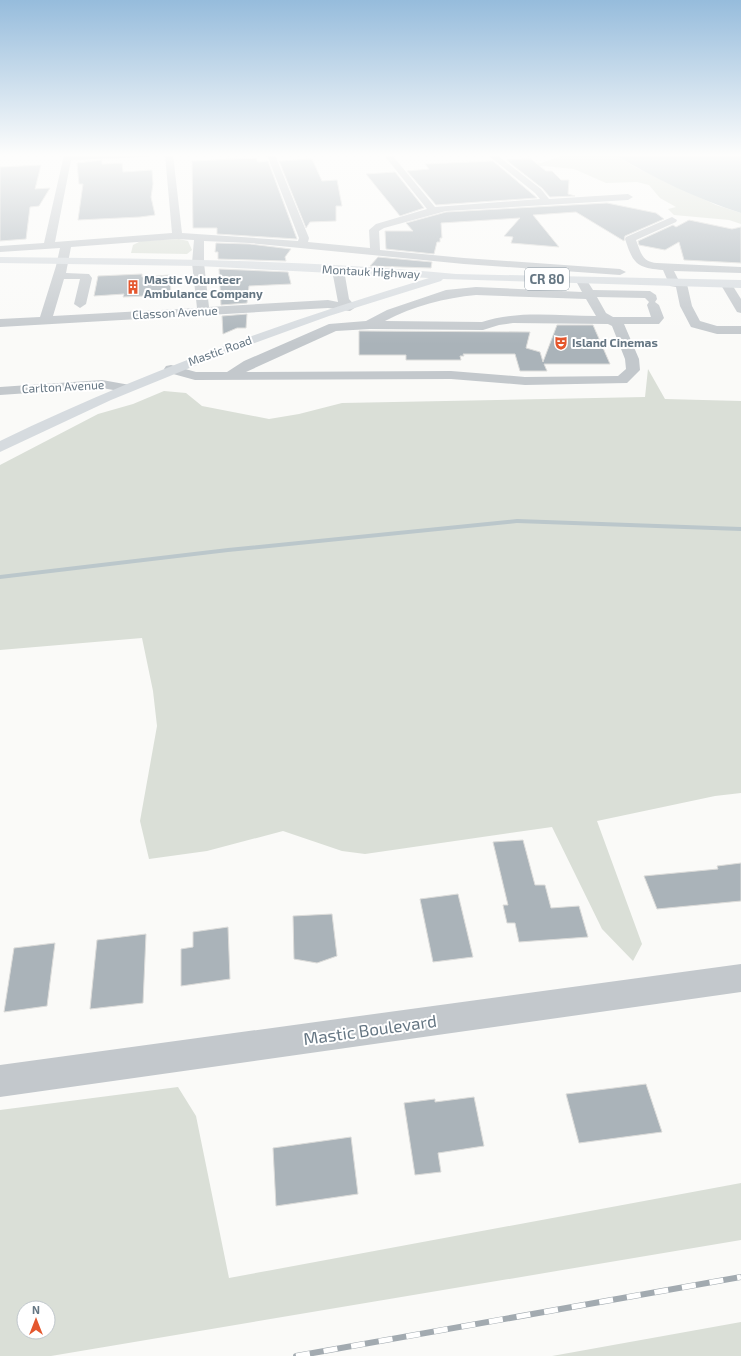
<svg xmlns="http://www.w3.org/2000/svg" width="741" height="1356" viewBox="0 0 741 1356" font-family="'Exo 2',sans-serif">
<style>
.green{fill:#dadfd7;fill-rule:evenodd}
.water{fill:#bbc7cb}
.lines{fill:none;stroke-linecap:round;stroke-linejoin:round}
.stream{fill:#bbc7cb;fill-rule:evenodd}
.building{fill:#aab3b9;stroke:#dcdcda}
.minor{fill:#c3c8cc;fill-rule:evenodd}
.major{fill:#d6dbdf;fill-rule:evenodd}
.rail-casing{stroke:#a2aab0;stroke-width:6}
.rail{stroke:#fff;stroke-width:5;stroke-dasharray:14;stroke-linecap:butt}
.labels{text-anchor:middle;stroke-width:4;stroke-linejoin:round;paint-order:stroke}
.far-street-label{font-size:12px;fill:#657683;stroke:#fff}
.far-poi-label{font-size:12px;font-weight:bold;fill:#657683;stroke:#fff;text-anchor:start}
.shield{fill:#fff;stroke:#939fa8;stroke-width:1}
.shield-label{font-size:13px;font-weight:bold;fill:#657683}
.near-street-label{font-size:17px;fill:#657683;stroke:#fff}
</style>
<rect width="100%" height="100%" fill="#fafaf8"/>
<!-- green -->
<g class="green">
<path d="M572 155H615L635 167 716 205 741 213V224L729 220 674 215 668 209 676 207 660 198 649 185 637 182 606 183 574 169 544 166 515 167C525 160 537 166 547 161 556 158 562 155 572 155Z"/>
<path d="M179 239 188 241 192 250 187 254 131 253 133 245 141 241Z"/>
<path d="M648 369 665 399 741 401V793L715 796 597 821 642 944 633 961 602 929 552 827 365 854 342 851 283 831 207 851 149 859 140 821 157 726 153 691 142 638 0 650V465L98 414 133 404 164 391 186 393 202 406 269 419 299 414 342 403 645 397Z"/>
<path d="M178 1087 196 1116 229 1278 741 1183V1240L51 1356H0V1110ZM24 1308H48V1332H24Z"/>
<path d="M741 1322V1356H552Z"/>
</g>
<!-- water -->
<path class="water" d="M615 155H741V213C697 199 654 178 615 155Z"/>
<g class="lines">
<!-- stream -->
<path class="stream" d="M517 519 741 527V531L517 523 228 552 0 579V575L228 548Z"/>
</g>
<!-- building -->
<g class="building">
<path d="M256 158 258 162 268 161 297 239 217 234V228H193L192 161Z"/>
<path d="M312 159 322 181 337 180 342 206H336V221L310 222 306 228 279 161Z"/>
<path d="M531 159 546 171H552L561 180H569L568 194 575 196 550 197 542 188 506 160Z"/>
<path d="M102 160V164L122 163 123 172 152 170 153 184 151 197 155 215 140 217 78 220 83 184H79L77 163Z"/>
<path d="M493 161 537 198 436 205 407 171 429 169 425 164Z"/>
<path d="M41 165 35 189 50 188 39 206 30 207 26 239 0 241V167Z"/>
<path d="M395 172 424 208 400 216 366 174Z"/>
<path d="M607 203 656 213 664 219 625 236 624 241 576 212 533 215 559 247 511 243 513 237 504 236 520 218 441 223 442 238H440V242H437L434 254 386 249 385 231H413L406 223 446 212Z"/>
<path d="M689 220 732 229 741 227V263L684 260 679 242 665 250 639 245 638 241 673 225 676 227Z"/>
<path d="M216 243 250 244 291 249 285 257 286 261 218 259V252H215Z"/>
<path d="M378 257 432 262 431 268 370 266Z"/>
<path d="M219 269 288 272 291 284 249 286 247 303 221 305Z"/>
<path d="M142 274V277L170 275 171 295 123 297 124 294 94 296 98 276Z"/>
<path d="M247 314 246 328H237L223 334 222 316Z"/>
<path d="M557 325H593L610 364H544L547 371H520L515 354H463L464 356H460L461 360H406V355H359V331L530 332 526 348 540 352 543 362Z"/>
<path d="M523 840 535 885H545L551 908 579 906 588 937 519 942 515 923H507L503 905H508L493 842Z"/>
<path d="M741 863V901L657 909 644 876 718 869 717 866Z"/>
<path d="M458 894 473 957 433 962 420 899Z"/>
<path d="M332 914 337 956 317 963 294 959 293 916Z"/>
<path d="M228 927 230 979 181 986V949L193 947V932Z"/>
<path d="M146 934 143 1003 90 1009 97 940Z"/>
<path d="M55 943 47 1006 4 1012 14 948Z"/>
<path d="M646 1084 662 1132 579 1143 566 1094Z"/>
<path d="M474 1097 484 1146 438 1153 441 1172 415 1175 404 1103 435 1099V1102Z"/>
<path d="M351 1137 358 1194 276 1206 273 1148Z"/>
</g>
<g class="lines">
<!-- minor -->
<g class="minor">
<path d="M64 155H151L147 157 71 160 55 242 172 233 165 155H173L182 233 298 241 299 238 267 155H275L309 238 308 242 370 248 369 230 376 224 427 209 384 155H392L435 207 540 199 535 193 488 155H497L541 189 549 199 628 194 633 197 628 200 446 211 384 228 379 231 380 250 464 258 620 269 626 272 620 275 464 264 250 243 204 241V263L209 307 328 300 338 302 332 270 338 267 344 270 349 299 356 307 350 311 328 308 0 327V319L40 317 56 266 60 248 0 252V246L44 243ZM177 239 194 240 192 263 197 308 53 316 64 279H80L74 304 80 308 86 304 92 278 89 274 66 273 71 247Z"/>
<path d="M672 217 677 220 676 222 636 240C641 253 642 262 657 263L741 267V273L674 271 679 281 685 282 687 284 692 306 700 321 717 326H741V334H717L691 327 680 306 676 287 670 286 663 270C636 268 633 263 625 239L626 237Z"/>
<path d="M582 278 586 279 593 290 650 291 656 295 657 299 655 302 659 305 664 318 659 324H624L639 359 640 370 627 383 525 385 451 379 195 380 166 372 164 369 166 366 171 365 196 372H227L244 361 329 324 366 321 387 310 446 290 476 287 582 292 576 281ZM476 295 586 299 596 316C559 316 517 310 482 322L385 321C413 306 445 298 476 295ZM597 297 645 298 649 302 647 305 651 317H613L606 313ZM513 323 608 324 612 326 625 359 626 369 618 376 525 377 451 371 246 372 336 331 370 329 483 330 499 325Z"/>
<path d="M727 281 731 283 741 299V313L737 312 721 285Z"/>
<path d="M102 380 130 385 132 388 130 391 125 392 102 388 0 395V387Z"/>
<path d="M741 964V992L0 1097V1065Z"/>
</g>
<!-- major -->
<path class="major" d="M0 257C152 259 305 259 456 274L741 280V288L443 279 441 281 329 316 219 356 111 400 0 452V441C138 374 282 322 429 278L198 266 0 263Z"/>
<defs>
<path id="rail" d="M296 1356 741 1277"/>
</defs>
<!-- rail casing -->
<use href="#rail" class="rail-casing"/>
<!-- rail -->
<use href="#rail" class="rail"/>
</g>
<!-- sky -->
<linearGradient id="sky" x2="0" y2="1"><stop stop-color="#96bcdc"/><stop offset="0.45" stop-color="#fdfdfc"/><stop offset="1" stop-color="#fdfdfc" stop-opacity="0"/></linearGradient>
<rect width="741" height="344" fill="url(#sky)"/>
<!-- icons -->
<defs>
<symbol id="building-bare" viewBox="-9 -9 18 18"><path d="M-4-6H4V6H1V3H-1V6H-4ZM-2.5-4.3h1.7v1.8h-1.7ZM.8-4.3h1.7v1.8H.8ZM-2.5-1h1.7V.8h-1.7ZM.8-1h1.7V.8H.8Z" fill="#e4572e" stroke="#fff" stroke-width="2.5" paint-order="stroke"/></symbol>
<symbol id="theatre-bare" viewBox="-9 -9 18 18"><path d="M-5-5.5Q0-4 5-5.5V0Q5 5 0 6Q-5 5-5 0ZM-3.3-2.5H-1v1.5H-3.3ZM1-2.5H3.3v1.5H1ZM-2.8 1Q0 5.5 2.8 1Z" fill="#e4572e" stroke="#fff" stroke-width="2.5" paint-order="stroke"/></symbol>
</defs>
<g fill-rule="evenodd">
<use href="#building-bare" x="123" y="277" width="20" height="20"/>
<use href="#theatre-bare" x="551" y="333" width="20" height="20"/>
</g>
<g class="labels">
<!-- far-street labels -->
<g class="far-street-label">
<text transform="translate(371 272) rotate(3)" y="4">Montauk Highway</text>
<text transform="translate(175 313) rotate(-3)" y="4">Classon Avenue</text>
<text transform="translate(220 351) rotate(-20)" y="4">Mastic Road</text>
<text transform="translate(63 387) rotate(-3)" y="4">Carlton Avenue</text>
</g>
<!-- far-poi labels -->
<g class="far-poi-label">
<text x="144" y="284">Mastic Volunteer<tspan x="144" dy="14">Ambulance Company</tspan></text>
<text x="572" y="347">Island Cinemas</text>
</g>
<!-- shield labels -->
<rect class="shield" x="525" y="268" width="44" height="22" rx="3"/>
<g class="shield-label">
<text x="547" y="284">CR 80</text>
</g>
<!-- near-street labels -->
<g class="near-street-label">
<text transform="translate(370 1030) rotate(-8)" y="6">Mastic Boulevard</text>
</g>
</g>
<!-- north arrow -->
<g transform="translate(36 1320)"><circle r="19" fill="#ffffff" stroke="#c1c8cd"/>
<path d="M0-3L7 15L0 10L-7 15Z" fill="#e4572e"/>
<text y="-6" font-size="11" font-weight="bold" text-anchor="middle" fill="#657683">N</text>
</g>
</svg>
